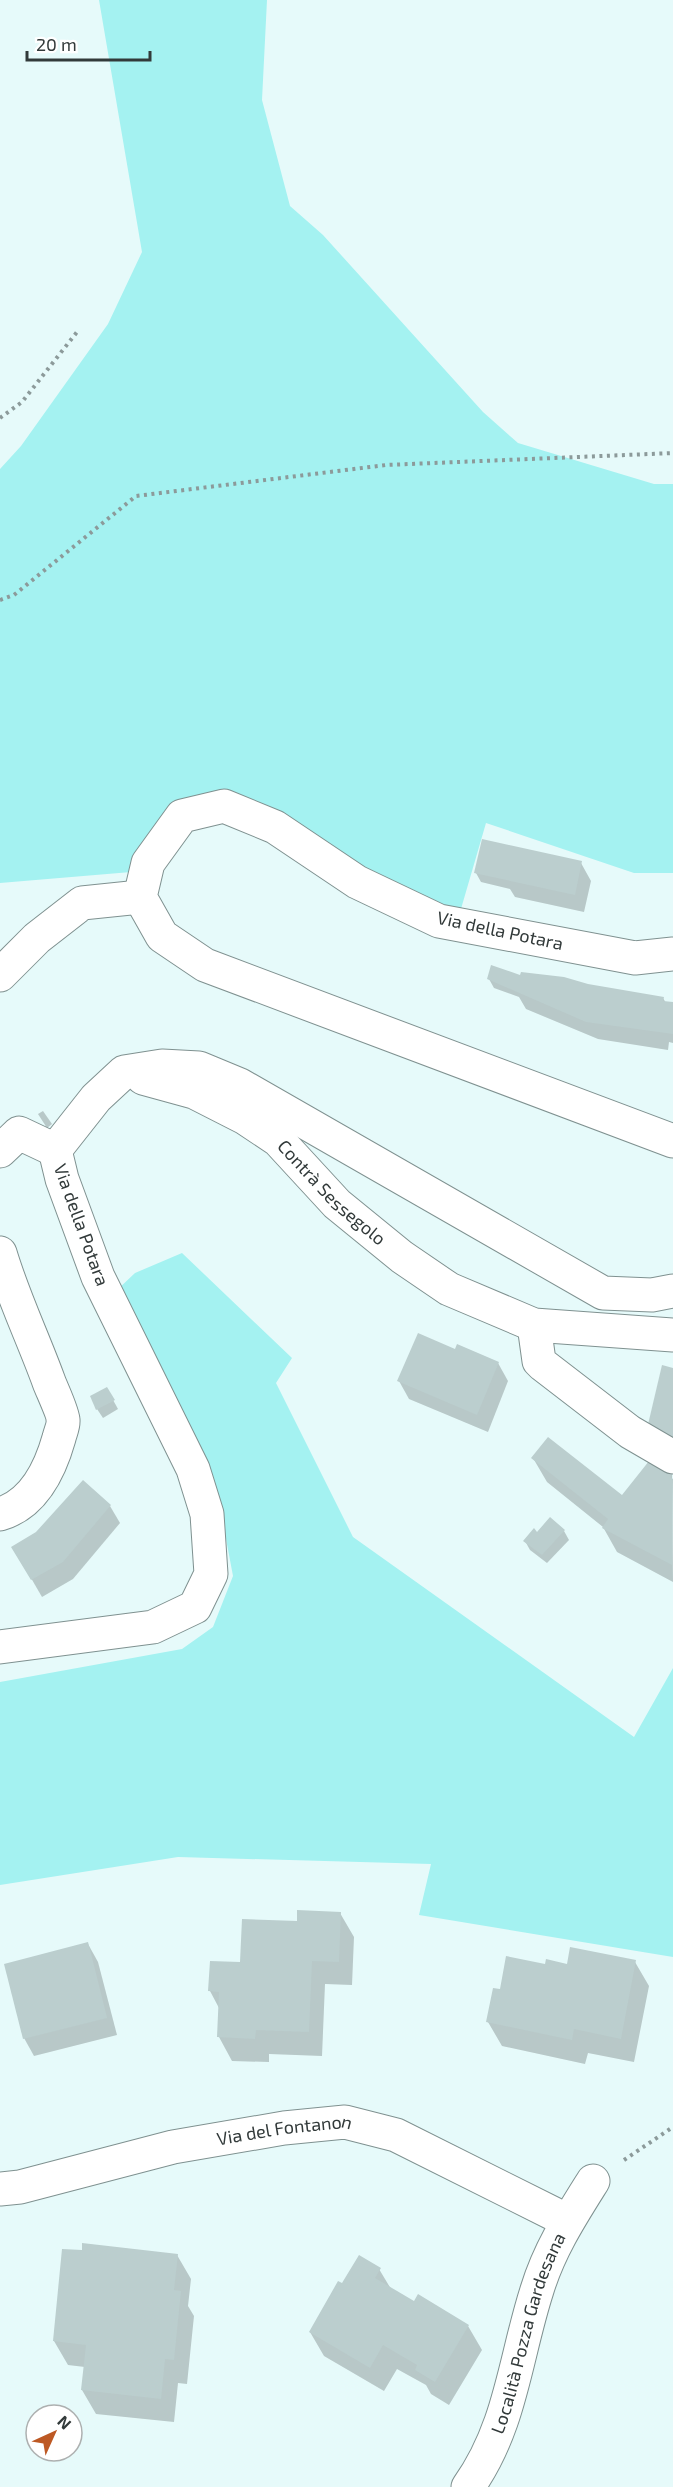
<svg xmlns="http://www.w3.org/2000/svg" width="673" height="2487" viewBox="0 0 673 2487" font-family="'Exo 2',sans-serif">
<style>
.green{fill:#a4f2f1}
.shadow{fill:#0003}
.building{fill:#bbcece}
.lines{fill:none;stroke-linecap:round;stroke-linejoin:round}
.minor-casing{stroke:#7f9190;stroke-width:35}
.path{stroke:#8c9a9a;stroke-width:4;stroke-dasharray:3 4.5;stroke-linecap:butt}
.minor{stroke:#fff;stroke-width:33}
.labels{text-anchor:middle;stroke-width:6;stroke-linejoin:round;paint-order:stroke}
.street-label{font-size:18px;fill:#323a3a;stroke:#fff}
</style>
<rect width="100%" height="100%" fill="#e6fafa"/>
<!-- green -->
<g class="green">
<path d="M99 0H267L262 100 290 206 323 235 483 412 518 443 654 484H673V873H634L486 823 456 926 310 835 180 812 146 837 131 872 0 883V469L21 446 108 324 142 252Z"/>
<path d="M182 1253 292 1358 276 1383 353 1537 634 1737 673 1668V1957L419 1915 431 1864 178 1857 0 1885V1682L182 1649 213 1627 233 1576 223 1523 116 1291 135 1273Z"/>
</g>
<!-- shadow -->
<g class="shadow">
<path d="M581 863 591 881 584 912 515 897 510 889 481 882 476 873Z"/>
<path d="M519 976 663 998 666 1003 673 1004V1043L669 1042 668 1050 598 1039 526 1009 519 997 494 988 489 979Z"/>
<path d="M43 1111 52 1124 47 1128 38 1114Z"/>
<path d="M456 1351 498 1363 508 1381 488 1432 409 1399 399 1381Z"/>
<path d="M107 1389 118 1409 103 1418 97 1409Z"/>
<path d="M533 1458 622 1497 653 1458 672 1474 673 1582 617 1552 603 1527 547 1482Z"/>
<path d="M110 1506 120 1523 73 1579 42 1597 13 1547 37 1533Z"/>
<path d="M564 1531 569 1540 547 1563 530 1550 525 1541 538 1534Z"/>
<path d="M340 1913 354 1937 352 1985 325 1984 322 2056 269 2054V2062L232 2061 219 2037V2008L210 1991 242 1964 298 1922Z"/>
<path d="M88 1944 98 1962 117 2035 34 2056 24 2038Z"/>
<path d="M635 1962 649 1986 634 2062 588 2053 585 2064 502 2046 488 2022 501 1991 568 1966Z"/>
<path d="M177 2255 191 2279 188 2306 194 2316 187 2384 178 2383 174 2422 96 2414 82 2390 85 2367 68 2365 54 2341Z"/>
<path d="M379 2269 391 2289 414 2303 468 2326 482 2350 449 2405 431 2394 426 2385 397 2369 384 2391 324 2356 310 2332 343 2285Z"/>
</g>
<!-- building -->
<g class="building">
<path d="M482 839 582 861 575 895 474 873Z"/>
<path d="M491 965 520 975 521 972 564 977 588 984 664 997 663 1001 673 1002V1034L586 1022 487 979Z"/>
<path d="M418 1333 455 1349 457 1344 499 1362 477 1415 397 1381Z"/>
<path d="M662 1365 673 1368V1439L646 1433Z"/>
<path d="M107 1387 115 1400 96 1410 90 1396Z"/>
<path d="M548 1437 622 1495 653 1456 673 1473 670 1477 673 1479 672 1565 602 1528 608 1519 531 1458Z"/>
<path d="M83 1480 111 1505 63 1562 31 1580 11 1547 36 1532Z"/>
<path d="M550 1517 565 1530 542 1555 523 1541 534 1528 537 1532Z"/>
<path d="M297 1910 341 1912 339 1962 312 1961 309 2032 256 2030 255 2039 217 2037 219 1992 208 1991 210 1961 240 1962 242 1919 297 1921Z"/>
<path d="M88 1942 107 2018 23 2039 4 1964Z"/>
<path d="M570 1947 636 1960 621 2039 574 2029 572 2040 486 2022 493 1988 500 1989 506 1956 545 1964 546 1959 567 1964Z"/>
<path d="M82 2243 178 2254 174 2290 181 2291 174 2360 165 2359 161 2399 81 2390 86 2345 53 2341 62 2249 82 2250Z"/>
<path d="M359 2255 381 2268 375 2278 414 2301 418 2294 469 2325 435 2382 415 2370 417 2365 383 2345 370 2368 309 2332 338 2281 342 2283Z"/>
</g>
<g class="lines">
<defs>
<g id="minor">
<path d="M673 954 635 958 439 921 357 882 275 827 224 806 182 816 148 863 140 897 162 936 205 965 673 1141"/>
<path d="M0 975 37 938 82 903 140 897"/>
<path id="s1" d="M143 1078 194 1092 245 1118 278 1140 337 1204 402 1257 449 1289 534 1325 673 1335"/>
<path d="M55 1150 96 1098 124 1072 162 1066 199 1068 240 1085 603 1293 652 1295 673 1291"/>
<path d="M0 1151 19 1133 55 1150"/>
<path d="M0 1253C13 1297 33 1338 49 1382 52 1390 63 1413 63 1420 64 1425 60 1433 59 1438 50 1470 34 1504 0 1514"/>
<path d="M534 1325 539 1361 543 1365 630 1432 673 1457"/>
<path d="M0 1647 153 1627 195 1607 211 1574 207 1514 193 1469 98 1277 62 1179 55 1150"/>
<path id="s2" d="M0 2189 20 2187 173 2147 284 2128 345 2122 396 2135 554 2214"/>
<path id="s3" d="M468 2487C511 2427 515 2358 537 2290 549 2250 571 2216 593 2181"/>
</g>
</defs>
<!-- minor casing -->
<use href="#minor" class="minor-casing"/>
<!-- path -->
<g class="path">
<path d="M0 418 22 402 77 332"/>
<path d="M0 600 14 595 136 496 386 465 673 453"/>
<path d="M624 2160 673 2127"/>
</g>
<!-- minor -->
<use href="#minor" class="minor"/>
</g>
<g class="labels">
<!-- street labels -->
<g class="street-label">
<text transform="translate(500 931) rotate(12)" y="6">Via della Potara</text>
<text dy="6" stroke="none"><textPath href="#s1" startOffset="225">Contrà Sessegolo</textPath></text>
<text transform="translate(81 1225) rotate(70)" y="6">Via della Potara</text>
<text dy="6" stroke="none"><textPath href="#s2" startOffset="291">Via del Fontanon</textPath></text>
<text dy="6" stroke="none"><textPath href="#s3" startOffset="166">Località Pozza Gardesana</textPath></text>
</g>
</g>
<!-- north arrow -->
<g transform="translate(54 2433) rotate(45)"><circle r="28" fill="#ffffff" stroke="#adb0b0" stroke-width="1.5"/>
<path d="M0-4.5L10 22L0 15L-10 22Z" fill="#bd5924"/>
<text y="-9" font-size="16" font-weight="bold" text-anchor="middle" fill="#323a3a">N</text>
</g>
<!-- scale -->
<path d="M27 51v9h123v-9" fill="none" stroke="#323a3a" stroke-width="3"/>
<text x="36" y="51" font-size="18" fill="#323a3a" stroke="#ffffff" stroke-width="4.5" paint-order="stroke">20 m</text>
</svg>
